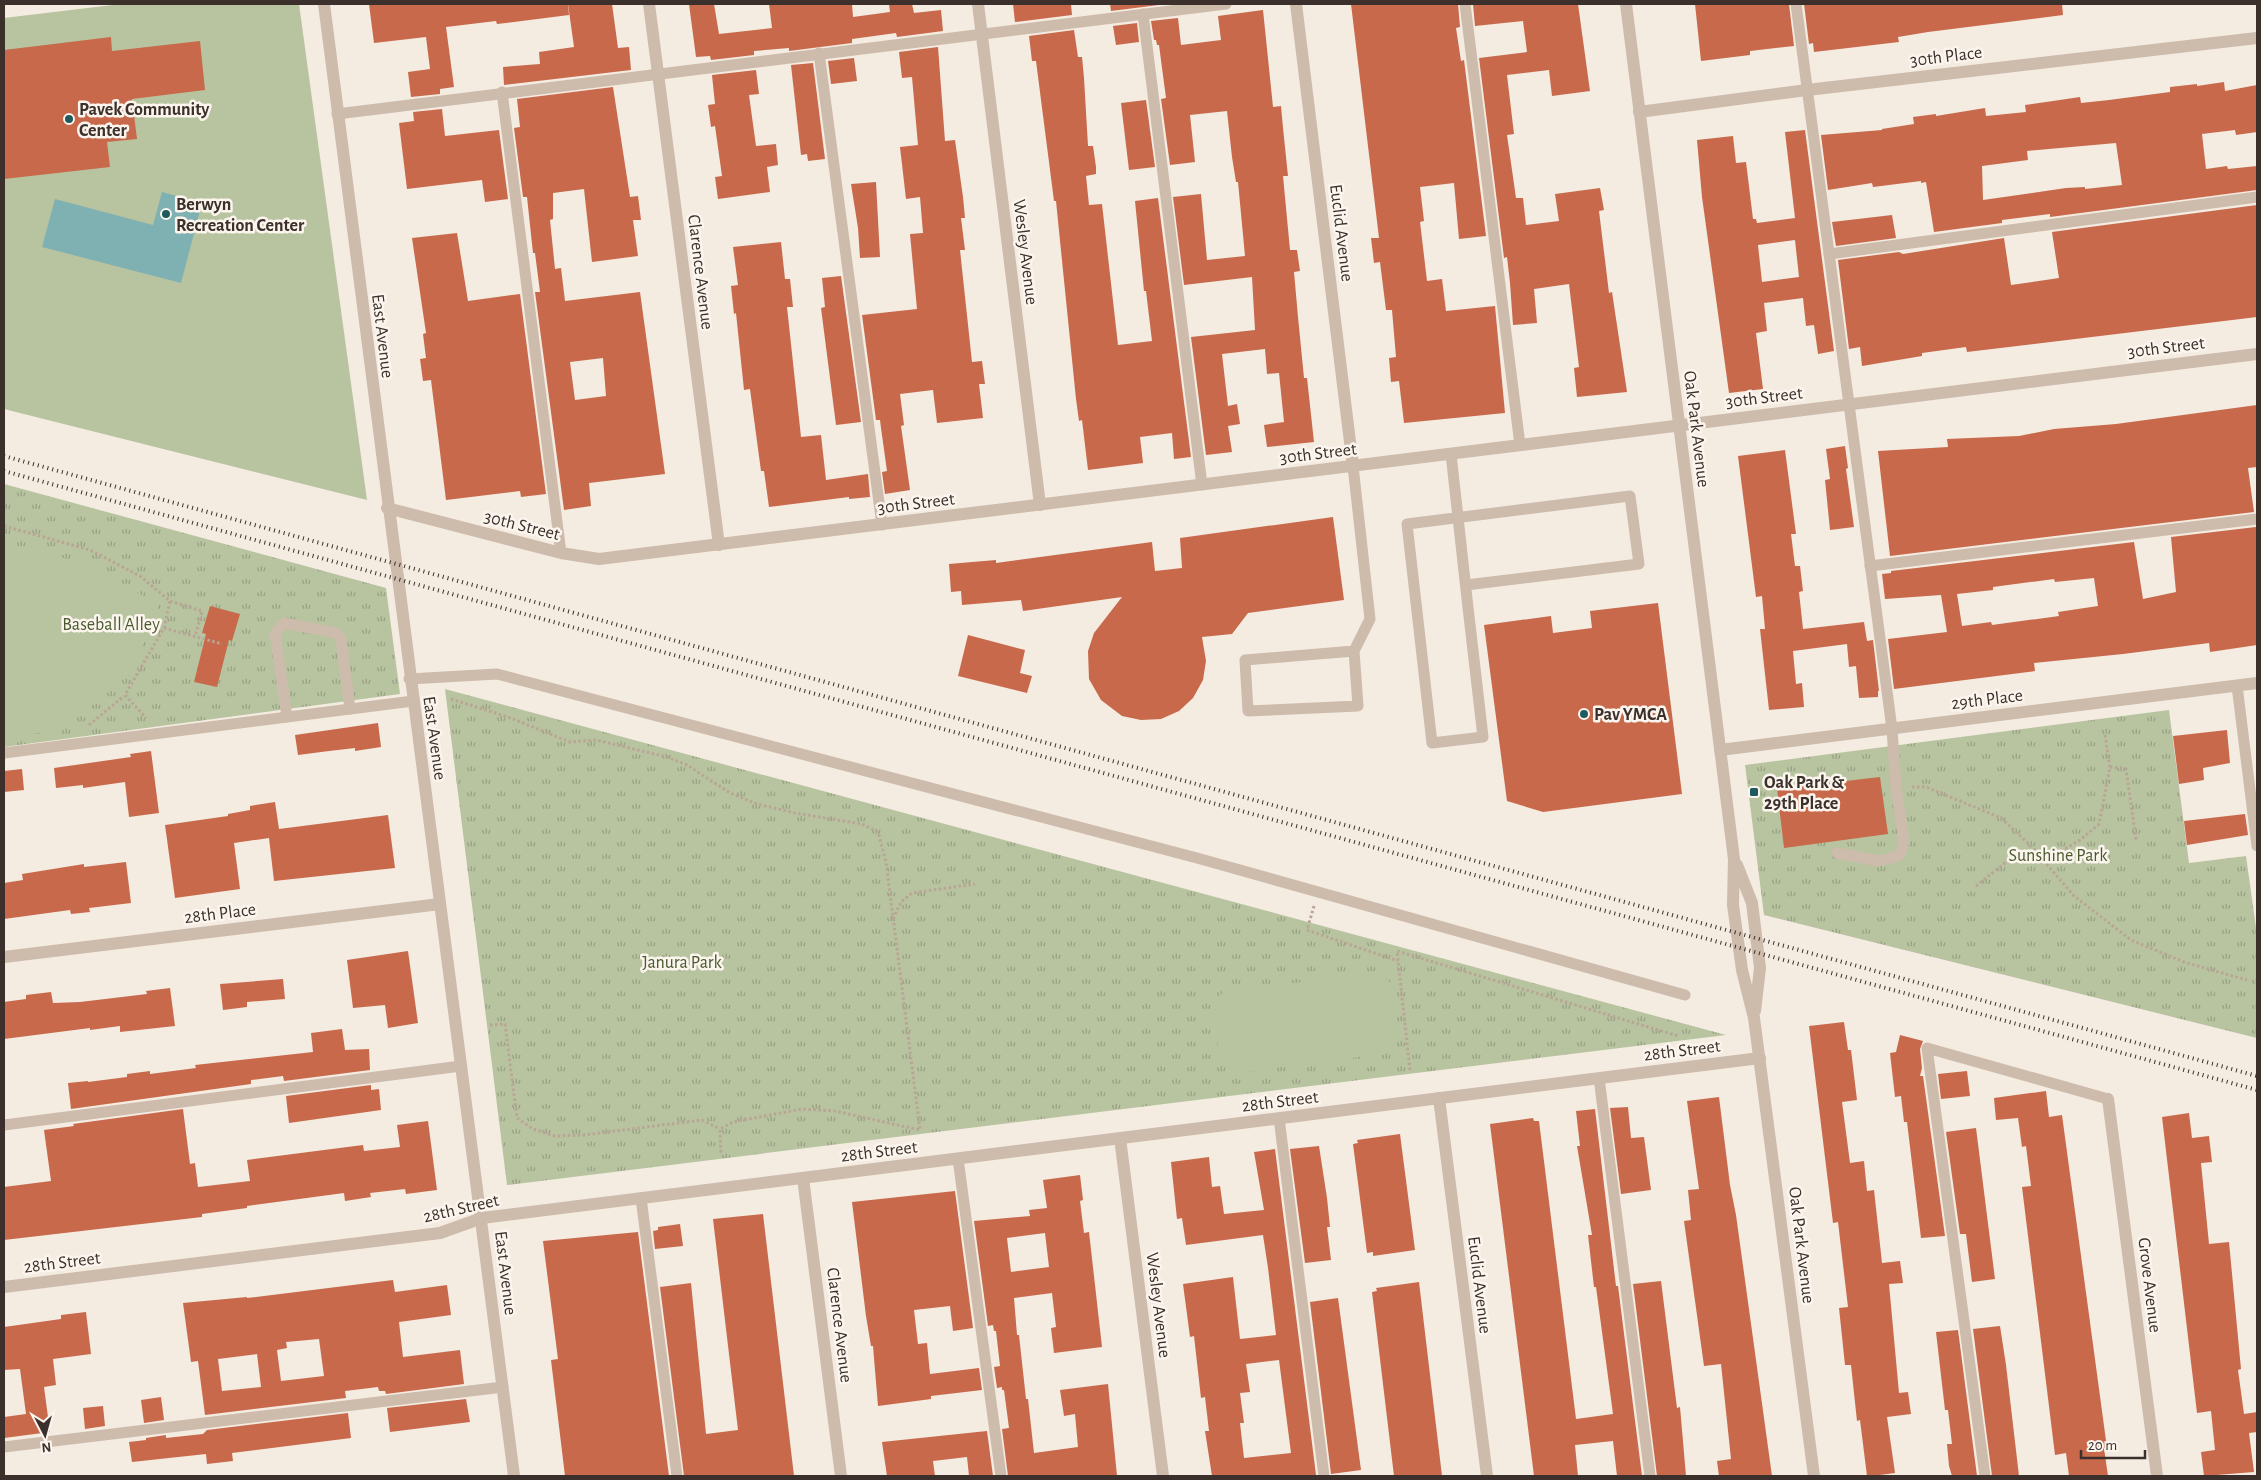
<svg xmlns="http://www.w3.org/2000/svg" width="2261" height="1480" viewBox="0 0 2261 1480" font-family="'Alegreya Sans',sans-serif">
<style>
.grass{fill:url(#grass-tufts)}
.pitch{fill:#b8c4a0}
.water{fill:#7fb0b2}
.building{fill:#c8694b;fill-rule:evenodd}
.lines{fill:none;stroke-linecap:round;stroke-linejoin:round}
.path{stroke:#b9a596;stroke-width:3;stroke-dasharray:2.5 2.5;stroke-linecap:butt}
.service{stroke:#cdbbac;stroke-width:11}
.minor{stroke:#cdbbac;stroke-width:12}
.tertiary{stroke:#cdbbac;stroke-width:12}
.rail{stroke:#3b302b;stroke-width:4;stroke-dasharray:1 4;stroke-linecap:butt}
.poi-dot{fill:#1f5a5e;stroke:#fbf5ee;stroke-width:2}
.labels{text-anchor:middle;stroke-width:5;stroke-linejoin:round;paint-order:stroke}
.street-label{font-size:18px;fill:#3b302b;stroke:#fbf5ee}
.poi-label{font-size:18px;font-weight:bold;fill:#3b302b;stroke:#fbf5ee;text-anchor:start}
.park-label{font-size:18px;fill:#4a5a2e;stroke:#fbf5ee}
</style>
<defs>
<pattern id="grass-tufts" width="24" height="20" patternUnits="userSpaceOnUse" patternTransform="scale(1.25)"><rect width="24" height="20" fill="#b8c4a0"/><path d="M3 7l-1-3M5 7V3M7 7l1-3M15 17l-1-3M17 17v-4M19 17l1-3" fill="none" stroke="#97a083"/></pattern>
</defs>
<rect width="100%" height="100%" fill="#f4ebe1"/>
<!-- grass -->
<g class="grass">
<path d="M4 484 386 588 400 694 4 747Z"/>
<path d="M445 689 1726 1035 507 1185Z"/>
<path d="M2169 710 2189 863 2246 856 2257 935V1038L1764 915 1745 765Z"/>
</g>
<!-- pitch -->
<g class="pitch">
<path d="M121 4H299L367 500 4 409V18Z"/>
<path d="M4 542 78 562 159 604 139 655 108 692 63 726 46 732 4 737Z"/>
<path d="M1373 973 1381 975 1392 984 1398 1038 1389 1053 1236 1073 1228 1069 1221 1062 1219 1053 1213 1007 1217 997 1224 992Z"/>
</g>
<!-- water -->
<path class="water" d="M162 192 202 203 181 283 42 247 55 199 153 225Z"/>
<!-- building -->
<g class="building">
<path d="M369 4H568L569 15 497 24 496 21 446 27 454 87 440 89V94L411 97 408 72 430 69 426 37 374 43Z"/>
<path d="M568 4H612L618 48 629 47 631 70 504 85 503 67 540 64 539 52 574 47Z"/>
<path d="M689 4H714L719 34 772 28 769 4H852L853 17 890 12 889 4H912L914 13 941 10 943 31 897 37 896 33 852 39V43L789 51V48L754 51V55L711 60 710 56 696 57Z"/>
<path d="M1013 4H1071L1072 15 1015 22Z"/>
<path d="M1110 4H1167L1111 11Z"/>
<path d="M1351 4H1458L1460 27 1456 28 1461 61 1464 60 1486 236 1459 239 1454 183 1420 187 1424 221 1420 222 1427 281 1442 279 1446 311 1495 306 1505 413 1404 423 1399 381 1391 382 1389 358 1396 357 1392 310H1386L1380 262 1374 263 1371 238H1379Z"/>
<path d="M1473 4H1578L1590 91 1552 96 1549 70 1507 75 1514 134 1507 135 1516 198H1523L1526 225 1559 221 1555 194 1600 188 1604 210 1599 211 1609 293 1612 292 1627 392 1577 397 1574 368 1579 367 1569 284 1534 289 1537 323 1513 325 1510 283 1507 257 1504 258 1479 58 1527 52 1523 21 1475 26Z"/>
<path d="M1695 4H1789L1794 46 1750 51V55L1701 61Z"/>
<path d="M1804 4H2062L2063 15 1928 32 1898 37 1899 42 1814 52 1813 43 1809 44Z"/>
<path d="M1263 10 1273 107 1281 106 1283 128 1288 176H1283L1290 250H1297L1300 271 1294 272 1298 317 1304 378H1307L1314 442 1267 447 1264 425 1284 422 1279 373 1267 374 1265 349 1222 354 1228 406 1237 404 1240 424 1228 426 1232 452 1206 455 1191 337 1255 330 1252 277 1184 285 1173 197 1201 194 1207 260 1245 256 1238 182H1236L1232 157 1227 111 1190 115 1195 162 1170 165 1161 99 1166 98 1159 45H1157L1156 40H1154L1151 21 1178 18 1181 45 1221 40 1218 16Z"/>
<path d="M1137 23 1139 42 1116 45 1113 26Z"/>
<path d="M1074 30 1078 57H1082L1084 78 1088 146H1093L1096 167V174L1086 176 1089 205 1102 204 1118 345 1152 341 1146 291H1144L1135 201 1158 198 1191 457 1174 459 1172 433 1140 437 1143 463 1088 470 1082 420 1079 421 1076 399 1056 201H1054L1036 61H1032L1029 36Z"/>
<path d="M111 37 112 51 200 41 205 90 132 99 137 139 107 142 110 167 4 179V50Z"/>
<path d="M938 47 945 141 955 140 963 197 965 218H961L965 250H960L972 362 982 361 985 384H979L983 418 937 423 933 390 900 394 904 425 901 426 910 490 885 494 882 472 887 471 881 428 880 420H876L862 315 917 309 910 234 923 233 920 197 906 199 900 147 918 145 912 77 902 78 899 52Z"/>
<path d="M854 58 857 81 831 84 828 61Z"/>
<path d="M813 63 825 159 808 161 807 154 801 155 791 65Z"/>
<path d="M756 70 759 94 749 95 756 146 776 144 778 165 767 167 770 192 718 199 715 177 722 176 715 126 711 127 708 105 715 104 712 75Z"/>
<path d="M2224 82 2225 91 2257 85V132L2236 135 2235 130 2202 134 2206 169 2227 166 2228 169 2257 166V190L2050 217V214L2002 220V223L1934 232 1926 182 1921 183V181L1873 187 1872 183 1828 190 1821 135 1882 130V129L1914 124 1913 117 1936 114V116L1985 108 1986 116 2026 112 2025 105 2053 101 2080 97 2081 103 2109 100 2170 92V87L2197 84V86ZM2116 143 2122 185 2085 189V187L2066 188 1983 200 1982 166 2028 160 2027 151Z"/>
<path d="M613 87 630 197 638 196 641 220H633L638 256 592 262 584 189 553 193V219L550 220 555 269 561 268 565 301 640 292 665 474 589 483 591 506 564 510 535 292H540L535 253H533L527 197H523L514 128 520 127 517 99ZM603 358 606 396 575 400 570 362Z"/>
<path d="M1146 100 1155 167 1129 170 1121 103Z"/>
<path d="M442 109 445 136 499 130 508 199 485 202 482 180 407 189 399 123 414 121 413 112Z"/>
<path d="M1805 130 1834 351 1818 354 1814 325 1806 326 1803 298 1764 303 1767 331 1756 333 1763 389 1729 393 1702 197 1697 140 1733 136 1736 163 1746 162 1753 219H1756L1757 223 1795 218 1785 132ZM1795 240 1799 277 1762 282 1758 245Z"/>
<path d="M876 182 880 257 860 258 858 228 851 184Z"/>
<path d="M2257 205V317L1967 352 1966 347 1922 353V356L1862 366 1860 347 1849 349 1838 260 1899 252 1903 254 2004 238 2011 285 2059 278 2052 232Z"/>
<path d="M1892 215 1896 238 1836 246 1832 222Z"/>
<path d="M457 233 468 301 520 294 546 494 521 497 520 491 446 500 431 380 423 381 420 359 426 358 423 334 426 333 412 238Z"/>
<path d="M781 242 785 279H790L793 307H787L801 437 821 435 826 480 868 474 870 497 849 499V497L769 507 764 471H761L750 389 744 390 736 313 734 314 731 286 738 285 733 247Z"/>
<path d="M841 276 861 422 836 425 821 308 825 307 822 278Z"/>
<path d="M2257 405V467L2248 468 2254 512 1890 556 1878 451 1948 447 1947 439 2019 436 2054 429 2116 424Z"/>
<path d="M1845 446 1848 468 1846 469 1854 527 1830 530 1825 480 1830 479 1826 449Z"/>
<path d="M1785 450 1796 534H1791L1795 566H1800L1803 591 1799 592 1803 629 1864 622 1867 641 1873 640 1879 691H1878V697L1859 698 1856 666 1849 667 1847 644 1793 651 1796 684 1802 683 1804 707 1769 710 1760 629H1765L1762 596 1756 597 1738 456Z"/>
<path d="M1333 517 1344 600 1248 613 1232 634 1202 637 1206 661 1203 680 1193 698 1179 711 1161 719 1141 720 1122 716 1101 700 1089 679 1088 651 1094 633 1122 597 1023 611 1021 600 962 605 961 591 951 592 949 564 996 560V563L1152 542 1155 571 1182 568 1180 538Z"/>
<path d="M2256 527 2257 645 2210 652 2209 643 2123 654 2034 663 2035 671 1894 689 1888 639 1947 632 1941 595 1885 599 1882 574 1891 573V571L2134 542 2143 599 2176 592 2171 537ZM2094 578 2098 606 2058 612 2059 616 1992 625 1991 622 1962 626 1957 594 1993 590V587L2054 579 2055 582Z"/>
<path d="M1658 603 1682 794 1543 812 1507 801 1484 625 1551 616 1553 633 1592 628 1590 611Z"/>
<path d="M210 606 240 614 232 641 229 640 217 687 194 682 206 634 202 633Z"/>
<path d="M968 635 1025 650 1020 673 1032 676 1027 693 958 676Z"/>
<path d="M378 723 381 747 355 751V748L329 751 298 755 295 735Z"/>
<path d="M2227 730 2230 763 2203 768 2204 780 2179 784 2173 736Z"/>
<path d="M151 751 159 813 129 817 125 782 83 788V785L56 788 54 768 131 757 130 754Z"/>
<path d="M22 769 24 790 4 792V771Z"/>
<path d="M1880 777 1888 834 1784 848 1777 789Z"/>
<path d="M275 802 279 829 388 815 395 868 274 881 269 838 234 843 240 889 175 898 165 825 228 816V814L250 810V806Z"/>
<path d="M2245 814 2248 835 2187 845 2184 821Z"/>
<path d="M126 862 131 903 89 908 90 912 71 914 70 910 4 919V883L23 880 22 874 84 864V867Z"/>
<path d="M408 951 418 1023 388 1028 385 1005 353 1008 347 960Z"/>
<path d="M283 979 285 999 247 1002V1007L223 1010 220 984Z"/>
<path d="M170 988 175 1026 120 1032V1026L90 1030V1028L4 1039V1002L26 999V995L51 992 53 1003 80 1002 147 994 146 991Z"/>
<path d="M1844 1022 1848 1050H1851L1857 1100 1842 1102 1850 1163 1864 1161 1867 1191 1874 1190 1882 1263 1900 1261 1903 1283 1889 1284 1899 1393 1908 1392 1911 1414 1887 1417 1895 1473 1872 1476H1867L1860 1420 1857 1421 1851 1365H1845L1839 1308 1848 1307 1838 1222 1833 1223 1809 1026Z"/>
<path d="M342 1029 345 1050 369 1049 370 1070 284 1081 283 1076 251 1080V1084L71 1109 68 1083 88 1081V1082L127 1077V1074L150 1071V1074L196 1068 195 1065 313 1052 311 1033Z"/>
<path d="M1900 1035 1923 1041 1920 1049 1922 1068 1920 1076H1923L1945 1236 1921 1238 1907 1122H1904L1901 1096 1895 1097 1890 1053 1896 1052Z"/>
<path d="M1967 1071 1970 1096 1941 1099 1938 1074Z"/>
<path d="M371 1085V1090L379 1089 381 1110 289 1123 286 1096Z"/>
<path d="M2046 1091 2049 1117 2062 1115 2107 1448H2104L2108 1476H2069L2066 1453 2055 1455 2022 1187 2031 1186 2026 1146 2022 1147 2018 1118 1996 1120 1994 1098Z"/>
<path d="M1719 1097 1730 1185 1736 1215 1772 1476H1719L1717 1461 1731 1459 1721 1364 1704 1366 1684 1221 1691 1220 1688 1190 1699 1189 1687 1101Z"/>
<path d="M1628 1107 1631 1138 1644 1137 1651 1190 1621 1194 1610 1108Z"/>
<path d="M183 1109 190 1164 195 1163 198 1187 250 1181 247 1160 363 1145 364 1151 400 1147 397 1125 428 1121 437 1190 406 1194 405 1189 370 1193 371 1197 345 1201 344 1193 247 1206V1208L202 1214V1217L4 1240V1187L51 1181 44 1130 74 1126 73 1124Z"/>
<path d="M1595 1109 1616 1286H1618L1642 1476H1617L1613 1441 1575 1445 1578 1476H1534L1490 1124 1533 1118 1534 1121H1539L1576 1419 1613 1414 1596 1287H1594L1588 1235H1592L1577 1146H1580L1576 1111Z"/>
<path d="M2189 1113 2192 1138 2209 1136 2212 1162 2201 1163 2209 1244 2229 1242 2241 1369 2238 1370 2244 1414 2257 1412V1432L2249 1433 2254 1472 2204 1476 2201 1452 2215 1450 2211 1411 2197 1413 2162 1117Z"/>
<path d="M1976 1128 1995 1279 1972 1282 1966 1234H1960L1946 1132Z"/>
<path d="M1400 1134 1415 1250 1373 1256V1252L1367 1253 1353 1144 1358 1143 1357 1140Z"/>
<path d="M1319 1146 1327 1198 1330 1227H1327L1331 1260 1305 1263 1290 1149Z"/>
<path d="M1275 1149 1316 1475 1212 1476 1205 1431H1209L1205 1397 1201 1398 1194 1336 1190 1337 1183 1284 1233 1277 1240 1339 1276 1335 1268 1268 1263 1235 1186 1245 1182 1218 1177 1219 1171 1162 1209 1157 1212 1187 1220 1186 1224 1214 1264 1210 1254 1152ZM1279 1360 1291 1453 1244 1458 1240 1423H1244L1240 1393 1250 1392 1246 1364Z"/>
<path d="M1080 1175 1083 1200 1080 1201 1084 1233 1089 1232 1102 1347 1054 1353 1051 1328 1056 1327 1052 1293 1014 1298 1017 1335H1019L1026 1399H1028L1034 1453 1078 1447 1075 1414 1064 1416 1060 1390 1108 1384 1117 1476H1008L1002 1429 1009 1428 1004 1390H1002V1387L997 1388 994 1367 1000 1366 996 1331H994L993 1325 988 1326 974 1221 1030 1216 1029 1210 1047 1208 1043 1180ZM1045 1233 1049 1267 1011 1272 1007 1238Z"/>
<path d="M955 1191 973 1328 953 1331 950 1306 914 1310 918 1344 927 1343 930 1374 979 1368 982 1390 931 1396V1399L878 1406 873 1346H871L866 1316 852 1202Z"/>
<path d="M763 1214 794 1476H684L660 1287 691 1283 706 1434 738 1430 713 1219Z"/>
<path d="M680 1224 683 1246 655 1249 653 1231 658 1230V1227Z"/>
<path d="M638 1232 669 1476H565L551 1360 558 1359 543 1241Z"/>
<path d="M393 1280 395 1292 447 1285 451 1315 399 1322 403 1357 460 1350 464 1384 386 1394 385 1391H379L378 1387 345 1391 346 1398 205 1415 198 1361 191 1362 183 1303 247 1297V1298ZM319 1339 324 1376 281 1381 277 1350 287 1348 286 1342ZM257 1354 261 1387 222 1391 218 1359Z"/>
<path d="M1661 1281 1677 1408 1680 1407 1686 1476H1657L1633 1284Z"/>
<path d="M1419 1282 1442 1476H1394L1372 1292 1377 1291 1376 1288Z"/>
<path d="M1338 1298 1361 1470 1331 1474 1310 1302Z"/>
<path d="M86 1312 91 1354 53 1359 56 1385 44 1387 50 1432 4 1438V1417L26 1414 20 1369 4 1370V1327L61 1319V1315Z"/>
<path d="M2000 1326 2006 1365 2019 1476H1992L1973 1329Z"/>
<path d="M1958 1330 1977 1476H1952L1949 1466 1947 1444H1952L1948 1410H1945L1936 1332Z"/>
<path d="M161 1397 164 1420 144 1423 141 1400Z"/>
<path d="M466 1399 470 1422 390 1432 387 1408Z"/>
<path d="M103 1406 105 1426 85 1429 83 1408Z"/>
<path d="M348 1413 351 1438 232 1453 233 1461 207 1464 206 1454 132 1462 129 1442 146 1440V1438L166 1435V1438L203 1434 207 1430Z"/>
<path d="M987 1431 993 1476H969L967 1457 933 1461 935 1476H887L882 1442Z"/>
</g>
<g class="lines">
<!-- path -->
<g class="path">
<path d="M4 526 90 550 140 576 170 601 164 628 125 695 146 718"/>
<path d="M170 601 202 611 195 637"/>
<path d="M164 628 222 644"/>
<path d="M451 699 508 717 570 742 596 740 667 757 687 765 730 793 757 804 795 813 862 824 878 832 886 862 920 1130 835 1111 802 1109 733 1122 720 1129 721 1155"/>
<path d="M89 725 124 696"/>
<path d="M2105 735 2110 768"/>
<path d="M1912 787H1926L2001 818 2032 847 2074 896 2131 940 2184 962 2247 980"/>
<path d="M1976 886 2005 863 2036 852H2060L2080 840 2099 824 2110 767 2126 769 2136 840"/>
<path d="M1314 906 1307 930 1398 961"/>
<path d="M893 919 901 902 912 893 975 884"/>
<path d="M490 1025 505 1024 517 1118 533 1129 555 1136 584 1135 702 1120 720 1129"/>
<path d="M1410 1070 1397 951 1678 1036"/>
</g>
<!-- service -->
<g class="service">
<path d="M1465 4 1520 445"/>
<path d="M1796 4 1892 729 1896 787 1904 842 1899 856 1878 861 1837 853"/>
<path d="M1143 14 1202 485"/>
<path d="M819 53 882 525"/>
<path d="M502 92 561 553"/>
<path d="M337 114 1226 4"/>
<path d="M1829 254 2257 197"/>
<path d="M1451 454C1461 548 1472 643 1483 737L1432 743 1407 524 1630 496 1639 564 1466 585"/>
<path d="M1353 466 1370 619 1354 651 1358 706 1248 711 1245 660 1354 651"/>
<path d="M1870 566 2257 519"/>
<path d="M409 679 497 674 1197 858 1685 995"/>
<path d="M2237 686 2257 846"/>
<path d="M287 717 275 634 284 623 336 633 341 638 350 709"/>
<path d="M4 753 413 701"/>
<path d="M1599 1078 1650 1476"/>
<path d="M1279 1118 1324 1476"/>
<path d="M4 1125 461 1066"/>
<path d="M958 1159 1001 1476"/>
<path d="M641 1198 677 1476"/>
<path d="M4 1447 503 1387"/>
<path d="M1985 1476 1927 1048 2108 1099"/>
</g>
<!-- minor -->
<g class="minor">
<path d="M324 4 514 1476"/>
<path d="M649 4 719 545"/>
<path d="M978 4 1040 505"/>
<path d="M1296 4 1353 466"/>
<path d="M1639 112 1807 90 2257 38"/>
<path d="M387 508 561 553 599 559 2257 354"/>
<path d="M1720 750 2257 683"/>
<path d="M4 957 440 904"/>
<path d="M1439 1098 1487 1476"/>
<path d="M2108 1099 2157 1476"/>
<path d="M1120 1138 1163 1476"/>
<path d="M803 1178 841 1476"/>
<path d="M4 1287 440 1233 482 1218 1760 1058"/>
</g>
<!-- tertiary -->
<g class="tertiary">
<path d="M1626 4 1734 859 1733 905 1742 970 1754 1018 1814 1476"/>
<path d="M1737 865 1752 903 1760 968 1755 1011"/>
</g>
<!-- rail -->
<g class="rail">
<path d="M4 456 2257 1076"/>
<path d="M4 471 2257 1090"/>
</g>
</g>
<!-- markers -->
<g class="poi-dot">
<circle cx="69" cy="119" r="5"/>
<circle cx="166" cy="214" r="5"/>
<circle cx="1584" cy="714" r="5"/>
<rect x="1749" y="787" width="10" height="10" rx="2.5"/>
</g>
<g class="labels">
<!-- street labels -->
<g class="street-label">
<text transform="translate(1946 56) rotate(-7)" y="6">30th Place</text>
<text transform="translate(1342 233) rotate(83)" y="6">Euclid Avenue</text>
<text transform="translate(1026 252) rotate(83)" y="6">Wesley Avenue</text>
<text transform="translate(701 272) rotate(83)" y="6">Clarence Avenue</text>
<text transform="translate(383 336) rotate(83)" y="6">East Avenue</text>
<text transform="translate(2166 347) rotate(-7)" y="6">30th Street</text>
<text transform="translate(1764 397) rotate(-7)" y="6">30th Street</text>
<text transform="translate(1697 429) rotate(83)" y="6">Oak Park Avenue</text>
<text transform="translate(1318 453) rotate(-7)" y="6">30th Street</text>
<text transform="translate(916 503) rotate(-7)" y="6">30th Street</text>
<text transform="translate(522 525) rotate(14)" y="6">30th Street</text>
<text transform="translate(1987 699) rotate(-7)" y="6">29th Place</text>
<text transform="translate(435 738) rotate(82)" y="6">East Avenue</text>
<text transform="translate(220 913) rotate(-7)" y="6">28th Place</text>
<text transform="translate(1682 1050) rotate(-7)" y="6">28th Street</text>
<text transform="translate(1280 1101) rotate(-7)" y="6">28th Street</text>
<text transform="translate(879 1151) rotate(-7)" y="6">28th Street</text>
<text transform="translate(461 1208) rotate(-13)" y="6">28th Street</text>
<text transform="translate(1802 1245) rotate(83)" y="6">Oak Park Avenue</text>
<text transform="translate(62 1262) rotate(-7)" y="6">28th Street</text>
<text transform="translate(506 1273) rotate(83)" y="6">East Avenue</text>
<text transform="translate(1480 1285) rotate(83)" y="6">Euclid Avenue</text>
<text transform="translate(2150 1285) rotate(83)" y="6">Grove Avenue</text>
<text transform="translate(1159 1305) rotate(83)" y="6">Wesley Avenue</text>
<text transform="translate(840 1325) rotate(83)" y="6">Clarence Avenue</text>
</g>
<!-- poi labels -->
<g class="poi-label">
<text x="79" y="115">Pavek Community<tspan x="79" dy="21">Center</tspan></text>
<text x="176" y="210">Berwyn<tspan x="176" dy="21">Recreation Center</tspan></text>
<text x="1594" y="720">Pav YMCA</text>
<text x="1764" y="788">Oak Park &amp;<tspan x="1764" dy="21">29th Place</tspan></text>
</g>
<!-- park labels -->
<g class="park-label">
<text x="111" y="630">Baseball Alley</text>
<text x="2058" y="861">Sunshine Park</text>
<text x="682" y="968">Janura Park</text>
</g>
</g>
<!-- border -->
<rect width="2261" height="1480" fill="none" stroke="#3b302b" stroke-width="10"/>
<!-- north arrow -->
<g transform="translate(45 1435) rotate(174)" stroke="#fbf5ee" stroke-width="4" paint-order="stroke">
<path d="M0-4L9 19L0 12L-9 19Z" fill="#3b302b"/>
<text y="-8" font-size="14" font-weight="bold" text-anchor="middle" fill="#3b302b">N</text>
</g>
<!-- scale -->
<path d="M2081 1450v8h64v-8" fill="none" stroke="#3b302b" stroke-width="2.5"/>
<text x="2088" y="1450" font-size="15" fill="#3b302b" stroke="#fbf5ee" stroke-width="4" paint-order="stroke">20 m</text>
</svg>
